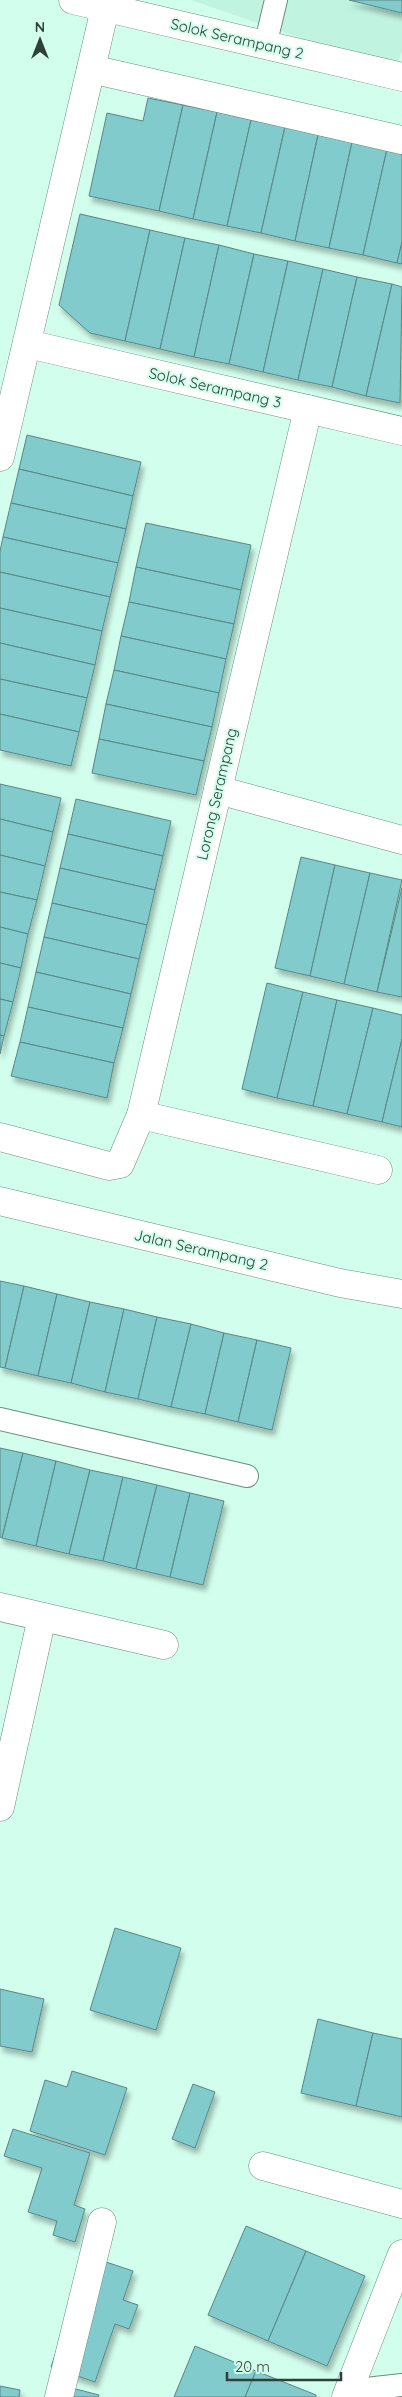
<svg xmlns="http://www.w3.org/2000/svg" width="402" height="2397" viewBox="0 0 402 2397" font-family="Quicksand,sans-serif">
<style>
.built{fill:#c0f4e0}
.building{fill:#82cbcd;stroke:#588686;filter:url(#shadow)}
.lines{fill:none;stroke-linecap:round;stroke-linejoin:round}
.lane-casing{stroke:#678f80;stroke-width:24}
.street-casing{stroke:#678f80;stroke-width:29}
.lane{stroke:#fff;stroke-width:22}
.street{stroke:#fff;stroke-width:28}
.labels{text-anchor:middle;stroke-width:4;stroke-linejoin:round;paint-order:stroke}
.street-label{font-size:15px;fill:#2f403a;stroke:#d2feed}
</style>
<defs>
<filter id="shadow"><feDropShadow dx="3" dy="5.5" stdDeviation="2.5" flood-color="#0004"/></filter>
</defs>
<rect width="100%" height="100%" fill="#d2feed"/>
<!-- built -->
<path class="built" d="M191 0H402V51L395 71Z"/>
<!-- building -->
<g class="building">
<path d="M349 0H402V13Z"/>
<path d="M148 98 183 105 159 211 89 196 107 113 143 121Z"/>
<path d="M183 105 217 112 193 219 159 211Z"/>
<path d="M217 112 251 120 227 226 193 219Z"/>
<path d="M251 120 285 127 261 233 227 226Z"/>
<path d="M285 127 318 135 295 241 261 233Z"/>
<path d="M318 135 352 142 329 248 295 241Z"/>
<path d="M352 142 387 149 363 255 329 248Z"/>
<path d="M387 149 402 153V242L397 263 363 255Z"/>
<path d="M80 214 150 230 125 341 90 333 59 305Z"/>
<path d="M150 230 185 238 160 349 125 341Z"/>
<path d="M185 238 219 245 194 357 160 349Z"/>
<path d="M402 242V264L397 263Z"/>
<path d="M219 245 254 254 229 364 194 357Z"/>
<path d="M254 254 288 261 263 372 229 364Z"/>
<path d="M288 261 323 269 298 380 263 372Z"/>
<path d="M323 269 357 277 332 387 298 380Z"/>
<path d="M357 277 392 284 366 396 332 387Z"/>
<path d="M392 284 402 287 400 403 366 396Z"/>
<path d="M27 435 141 462 133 496 19 469Z"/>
<path d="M19 469 133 496 126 529 11 503Z"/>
<path d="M11 503 126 529 118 563 3 537Z"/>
<path d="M146 523 251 545 241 590 136 567Z"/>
<path d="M3 537 118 563 110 597 0 572V551Z"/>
<path d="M136 567 241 590 234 624 129 602Z"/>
<path d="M0 572 110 597 102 631 0 608Z"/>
<path d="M129 602 234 624 226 659 121 636Z"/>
<path d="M0 608 102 631 95 665 0 643Z"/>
<path d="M121 636 226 659 219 693 114 670Z"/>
<path d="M0 643 95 665 87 698 0 679Z"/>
<path d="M114 670 219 693 212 727 106 704Z"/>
<path d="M0 679 87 698 79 732 0 714Z"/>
<path d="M106 704 212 727 204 761 99 739Z"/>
<path d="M0 714 79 732 71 766 0 750Z"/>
<path d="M99 739 204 761 196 795 92 773Z"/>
<path d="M0 784 61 798 53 832 0 819Z"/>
<path d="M76 799 171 821 163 856 68 834Z"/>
<path d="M0 819 53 832 45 866 0 855Z"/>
<path d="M68 834 163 856 155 890 60 868Z"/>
<path d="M0 855 45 866 37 900 0 892Z"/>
<path d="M301 857 335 865 310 976 275 968Z"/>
<path d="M335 865 370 873 344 984 310 976Z"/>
<path d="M60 868 155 890 147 925 52 903Z"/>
<path d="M370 873 402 880 377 992 344 984Z"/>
<path d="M402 888V997L377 992Z"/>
<path d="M0 892 37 900 28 934 0 927Z"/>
<path d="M52 903 147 925 139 959 44 937Z"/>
<path d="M0 927 28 934 21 968 0 963Z"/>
<path d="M44 937 139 959 131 994 36 972Z"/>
<path d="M0 963 21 968 13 1002 0 999Z"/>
<path d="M36 972 131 994 123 1028 28 1007Z"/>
<path d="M267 983 303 992 277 1098 242 1089Z"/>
<path d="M303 992 337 1000 313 1106 277 1098Z"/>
<path d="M0 999 13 1002 4 1036 0 1035Z"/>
<path d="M337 1000 373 1008 347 1114 313 1106Z"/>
<path d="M28 1007 123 1028 114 1063 20 1042Z"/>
<path d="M373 1008 402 1015V1039L382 1122 347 1114Z"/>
<path d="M0 1035 4 1036 0 1054Z"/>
<path d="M402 1039V1127L382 1122Z"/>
<path d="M20 1042 114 1063 107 1098 11 1076Z"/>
<path d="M0 1281 24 1286 5 1368 0 1367Z"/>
<path d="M24 1286 57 1294 38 1376 5 1368Z"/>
<path d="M57 1294 90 1302 71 1383 38 1376Z"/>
<path d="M90 1302 124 1309 105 1392 71 1383Z"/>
<path d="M124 1309 157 1317 138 1399 105 1392Z"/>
<path d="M157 1317 191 1324 171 1407 138 1399Z"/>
<path d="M191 1324 224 1333 205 1414 171 1407Z"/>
<path d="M224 1333 257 1340 238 1422 205 1414Z"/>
<path d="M257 1340 291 1348 272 1430 238 1422Z"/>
<path d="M0 1448 23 1453 2 1538 0 1537Z"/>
<path d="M23 1453 56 1461 36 1546 2 1538Z"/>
<path d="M56 1461 90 1470 69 1554 36 1546Z"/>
<path d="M90 1470 123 1477 103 1561 69 1554Z"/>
<path d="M123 1477 157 1485 136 1569 103 1561Z"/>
<path d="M157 1485 190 1493 170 1577 136 1569Z"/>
<path d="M190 1493 224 1501 203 1585 170 1577Z"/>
<path d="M115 1928 181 1948 156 2030 90 2010Z"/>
<path d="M0 1989 44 1999 32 2052 0 2046Z"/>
<path d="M318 2019 373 2033 356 2106 301 2093Z"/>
<path d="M373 2033 402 2039V2117L356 2106Z"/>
<path d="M72 2071 127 2088 105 2155 30 2131 45 2080 67 2087Z"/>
<path d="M193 2084 215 2092 195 2148 172 2139Z"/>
<path d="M13 2129 90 2153 74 2205 85 2209 75 2242 53 2235 57 2221 28 2212 42 2168 4 2156Z"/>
<path d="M246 2226 306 2251 268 2341 208 2315Z"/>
<path d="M306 2251 365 2276 327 2366 268 2341Z"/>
<path d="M88 2256 133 2271 123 2300 138 2305 129 2329 115 2324 95 2382 51 2367Z"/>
<path d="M195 2346 256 2371 245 2397H174Z"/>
<path d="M256 2371 316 2395V2397H245Z"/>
<path d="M0 2386 20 2390 19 2397H0Z"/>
<path d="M64 2386 99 2395 98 2397H61Z"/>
</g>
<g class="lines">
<defs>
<g id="lane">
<path d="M265 46 276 0"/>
<path d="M0 1419 247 1476"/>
<path d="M348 2391 402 2385"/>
</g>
<g id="street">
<path d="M73 0 402 77"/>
<path d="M91 69 402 140"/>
<path d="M28 344 402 431"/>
<path d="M0 457 107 0"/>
<path d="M218 790 402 840"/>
<path d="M141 1115 378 1170"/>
<path d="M0 1137 109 1166 120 1164 141 1115 308 409"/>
<path d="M0 1201 340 1283 402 1294"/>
<path d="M0 1607 164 1645"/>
<path d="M0 1807 42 1617"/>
<path d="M263 2166 402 2204"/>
<path d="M59 2397 102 2222"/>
<path d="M346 2397 402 2254"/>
</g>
</defs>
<!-- lane casing -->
<use href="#lane" class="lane-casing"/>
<!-- street casing -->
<use href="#street" class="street-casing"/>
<!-- lane -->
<use href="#lane" class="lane"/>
<!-- street -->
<use href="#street" class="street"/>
</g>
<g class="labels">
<!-- street labels -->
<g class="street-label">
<text transform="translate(237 39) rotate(13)" y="5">Solok Serampang 2</text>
<text transform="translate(215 388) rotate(13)" y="5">Solok Serampang 3</text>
<text transform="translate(217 794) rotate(-77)" y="5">Lorong Serampang</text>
<text transform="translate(201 1250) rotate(13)" y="5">Jalan Serampang 2</text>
</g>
</g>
<!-- north arrow -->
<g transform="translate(40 40)" stroke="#d2feed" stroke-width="4" paint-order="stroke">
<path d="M0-4L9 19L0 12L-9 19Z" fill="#2f403a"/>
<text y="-8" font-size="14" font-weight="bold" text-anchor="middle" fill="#2f403a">N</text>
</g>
<!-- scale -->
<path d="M227 2372v8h114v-8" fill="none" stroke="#2f403a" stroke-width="2.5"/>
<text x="235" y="2372" font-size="15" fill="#2f403a" stroke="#d2feed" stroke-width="4" paint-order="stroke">20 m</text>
</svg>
